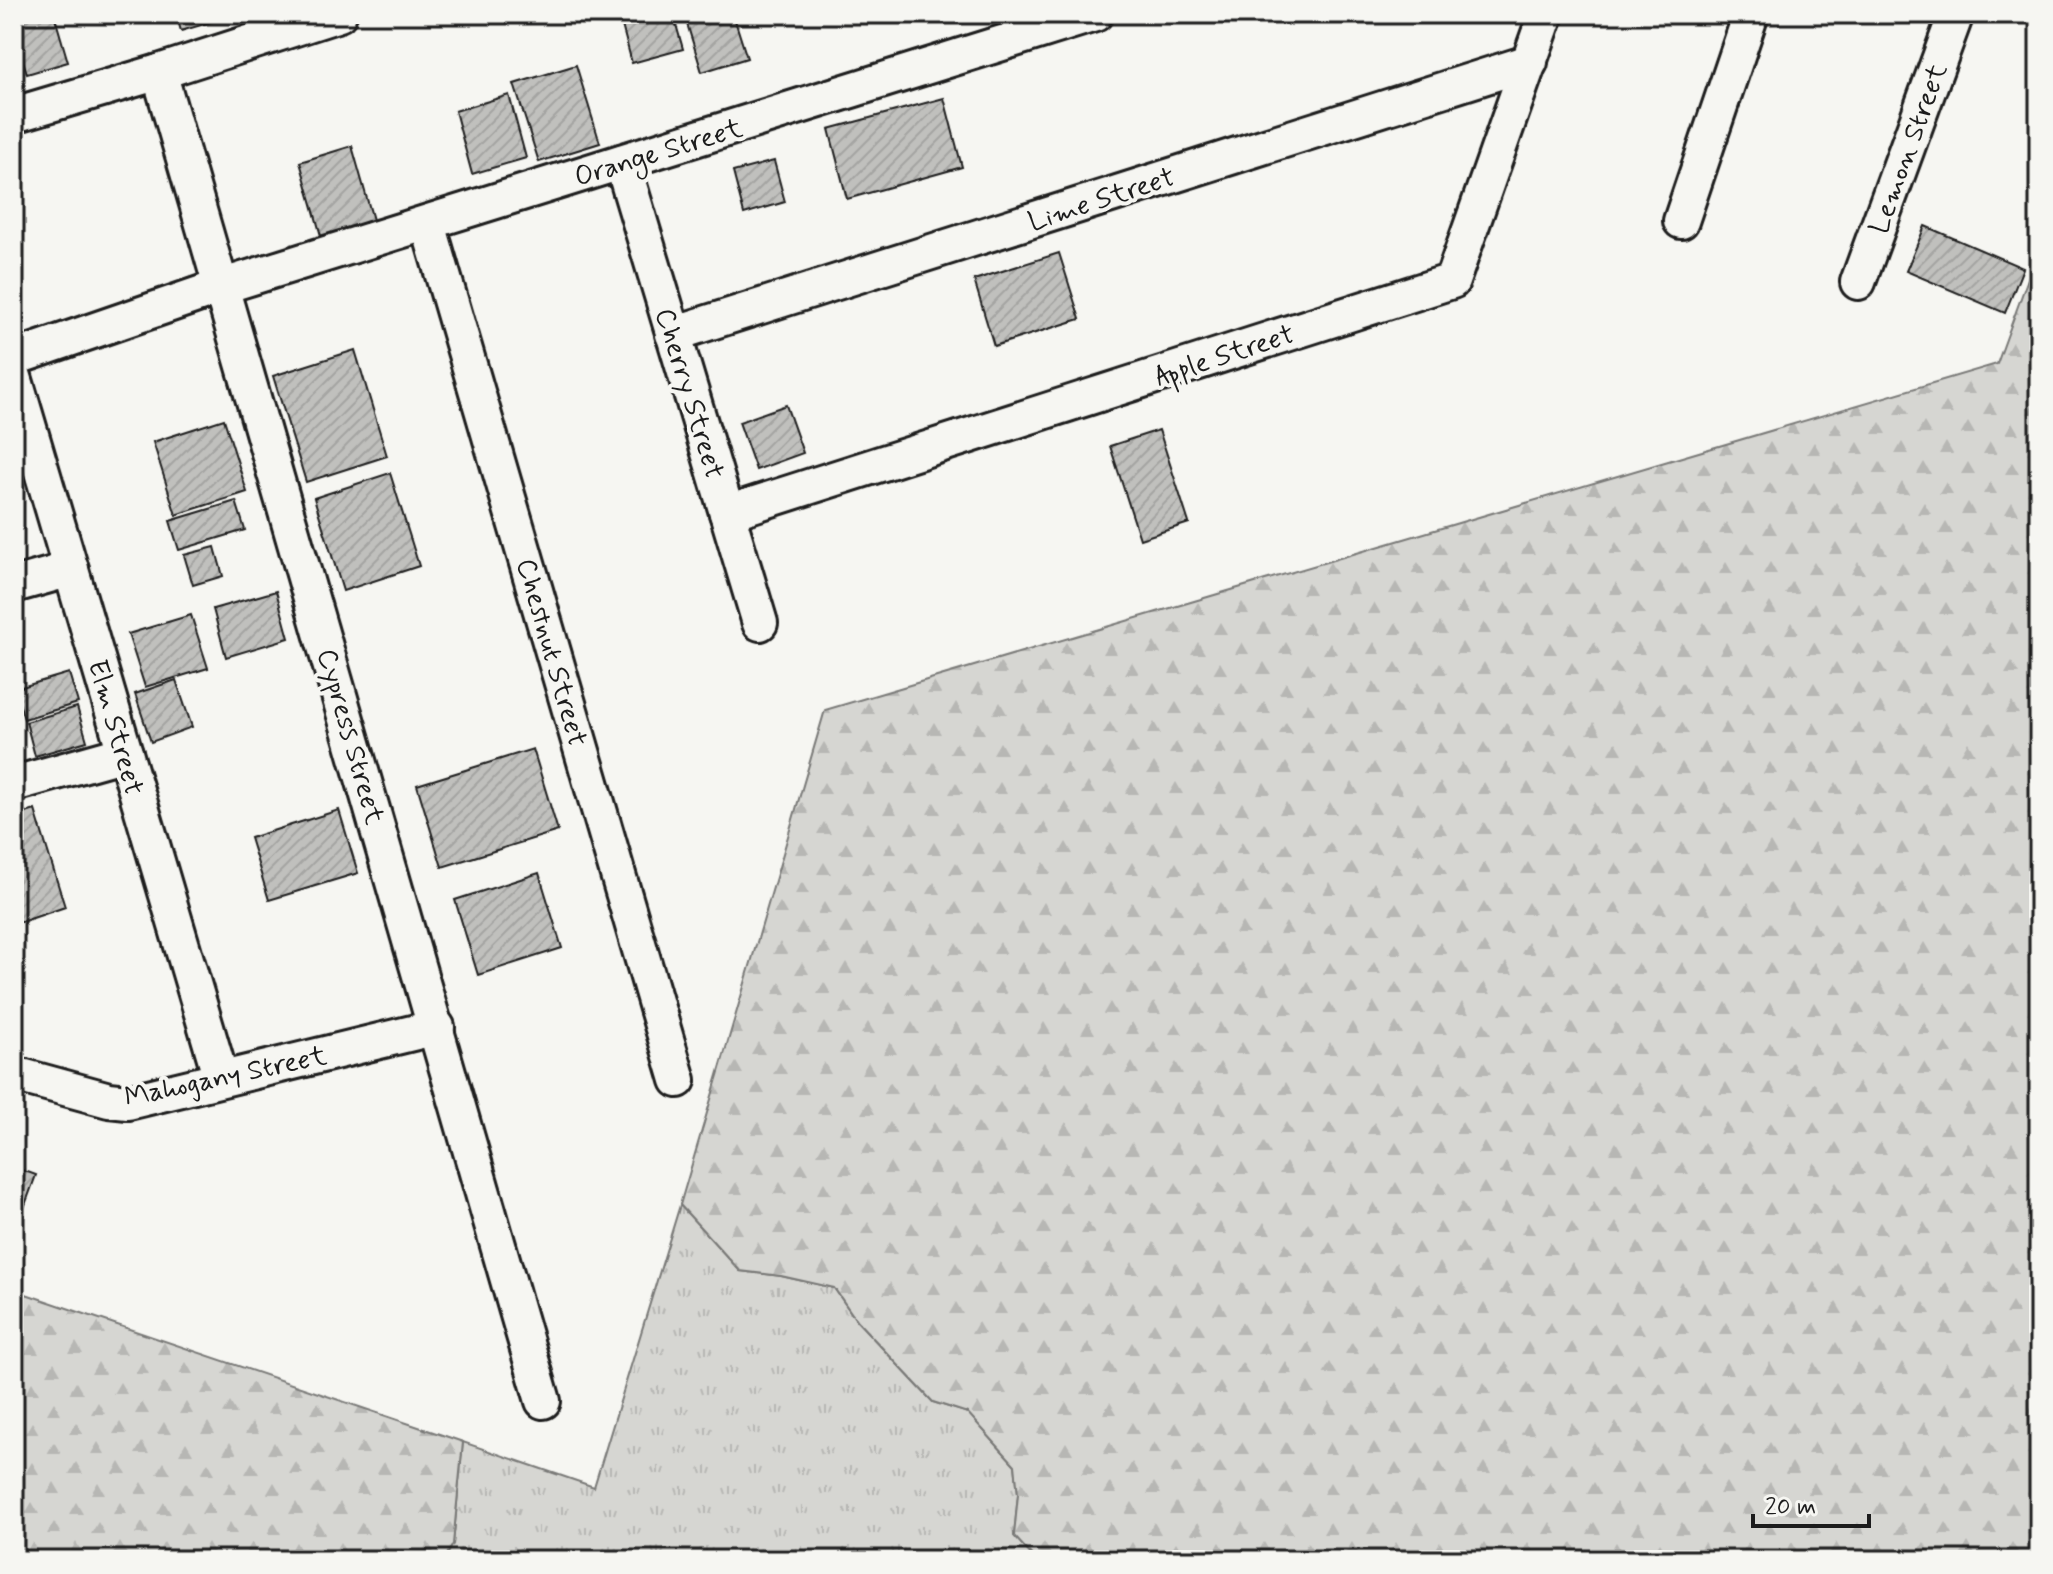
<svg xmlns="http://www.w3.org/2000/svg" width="2053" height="1574" viewBox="0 0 2053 1574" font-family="Mynerve,sans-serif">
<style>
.grass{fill:url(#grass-tufts);stroke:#797977;stroke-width:2}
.forest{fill:url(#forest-firs);stroke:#797977;stroke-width:2}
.building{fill:url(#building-hatch);stroke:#1c1c1c;stroke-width:2}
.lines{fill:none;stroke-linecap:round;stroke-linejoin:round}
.street-casing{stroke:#1c1c1c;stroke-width:40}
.street{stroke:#f6f6f2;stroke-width:34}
.labels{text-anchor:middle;stroke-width:8;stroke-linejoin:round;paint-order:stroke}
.street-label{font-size:28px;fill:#1c1c1c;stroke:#f6f6f2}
</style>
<defs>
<pattern id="grass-tufts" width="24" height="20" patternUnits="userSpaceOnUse" patternTransform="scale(2)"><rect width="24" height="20" fill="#d6d6d2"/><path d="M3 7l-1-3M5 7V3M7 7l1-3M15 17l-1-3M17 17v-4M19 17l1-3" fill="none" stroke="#b7b7b4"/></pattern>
<pattern id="forest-firs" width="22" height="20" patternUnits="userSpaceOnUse" patternTransform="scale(2)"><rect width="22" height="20" fill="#d6d6d2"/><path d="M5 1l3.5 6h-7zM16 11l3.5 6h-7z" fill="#b7b7b4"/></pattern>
<pattern id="building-hatch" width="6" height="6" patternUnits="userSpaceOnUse" patternTransform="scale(2)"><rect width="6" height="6" fill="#c0c0bd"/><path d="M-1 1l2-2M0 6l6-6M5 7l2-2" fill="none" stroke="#a4a4a2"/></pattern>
</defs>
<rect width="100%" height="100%" fill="#f6f6f2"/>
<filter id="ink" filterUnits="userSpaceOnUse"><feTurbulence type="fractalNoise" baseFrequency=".0125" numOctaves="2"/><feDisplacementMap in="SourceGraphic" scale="16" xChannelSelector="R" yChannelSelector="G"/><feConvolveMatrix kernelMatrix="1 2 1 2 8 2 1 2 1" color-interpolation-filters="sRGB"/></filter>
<g filter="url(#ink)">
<!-- grass -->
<path class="grass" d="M680 1205 740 1271 781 1276 834 1288 857 1321 933 1402 968 1413 1015 1465 1018 1494 1014 1536 1036 1560H444L453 1544 463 1442 594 1487Z"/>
<!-- forest -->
<g class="forest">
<path d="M2039 248V1560H1036L1014 1536 1018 1494 1015 1465 968 1413 933 1402 857 1321 834 1288 781 1276 740 1271 680 1205 825 710 1997 364Z"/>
<path d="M14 1290 463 1442 453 1544 444 1560H14Z"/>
</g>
<!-- building -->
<g class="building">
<path d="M14 14H54L68 62 27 74 14 30Z"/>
<path d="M176 14H238L181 31Z"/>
<path d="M619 14H673L683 49 632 63Z"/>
<path d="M684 14H733L747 58 702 72Z"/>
<path d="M576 65 600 143 539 162 514 84Z"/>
<path d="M509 95 526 158 472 174 455 111Z"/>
<path d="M944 98 962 167 847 199 829 129Z"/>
<path d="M352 146 375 227 323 243 300 162Z"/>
<path d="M774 161 785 202 744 214 733 172Z"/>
<path d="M1925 226 2023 268 2005 313 1906 271Z"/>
<path d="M1059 253 1080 319 994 346 974 280Z"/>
<path d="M355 350 387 456 306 482 273 376Z"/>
<path d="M786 405 803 453 756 470 739 422Z"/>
<path d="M224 419 247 492 176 515 153 442Z"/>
<path d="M1159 430 1189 523 1140 539 1110 446Z"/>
<path d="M390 473 419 566 343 591 314 498Z"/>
<path d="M236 501 245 530 179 550 170 521Z"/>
<path d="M215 547 223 576 193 585 184 555Z"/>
<path d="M276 591 289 638 226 657 213 609Z"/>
<path d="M191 615 208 668 145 687 128 634Z"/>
<path d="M69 673 78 703 24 719 15 689Z"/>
<path d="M176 680 192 727 151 742 135 694Z"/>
<path d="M77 707 87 741 35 756 26 722Z"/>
<path d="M533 749 558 831 442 867 417 785Z"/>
<path d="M35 810 65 907 15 924 14 817Z"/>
<path d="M339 810 358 873 269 900 250 838Z"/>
<path d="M539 873 562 948 478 975 455 900Z"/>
<rect x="14" y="993" width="4" height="27"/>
<path d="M14 1167 36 1175 14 1235Z"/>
</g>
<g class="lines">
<defs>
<g id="street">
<path d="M159 72C284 516 418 957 543 1401"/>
<path d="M14 115 159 72 339 14"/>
<path d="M622 162 760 623"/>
<path d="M1681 221 1751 14"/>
<path d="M428 224 678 1080"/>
<path d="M1858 282 1956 14"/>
<path d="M673 334 1530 62"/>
<path d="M14 358 220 287 1095 14"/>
<path d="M14 377 221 1078"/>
<path d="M727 513 1452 281 1546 14"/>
<path d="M14 585 71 569"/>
<path d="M14 784 125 753"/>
<path d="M14 1074 109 1100 128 1102 437 1027"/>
</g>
</defs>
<!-- street casing -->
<use href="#street" class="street-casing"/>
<!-- street -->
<use href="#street" class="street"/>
</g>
</g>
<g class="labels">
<!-- street labels -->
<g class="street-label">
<text transform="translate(1907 148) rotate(-70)" y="10">Lemon Street</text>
<text transform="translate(658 151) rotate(-17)" y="10">Orange Street</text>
<text transform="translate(1101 198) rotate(-18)" y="10">Lime Street</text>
<text transform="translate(1224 354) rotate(-18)" y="10">Apple Street</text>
<text transform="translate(691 393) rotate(73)" y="10">Cherry Street</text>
<text transform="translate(553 652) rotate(74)" y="10">Chestnut Street</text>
<text transform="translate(117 727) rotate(74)" y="10">Elm Street</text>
<text transform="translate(352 736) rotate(74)" y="10">Cypress Street</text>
<text transform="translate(225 1075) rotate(-12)" y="10">Mahogany Street</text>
</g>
</g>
<!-- margin -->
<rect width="2053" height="1574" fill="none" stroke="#f6f6f2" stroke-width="48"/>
<rect x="24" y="24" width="2005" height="1526" fill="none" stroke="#1c1c1c" stroke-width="3" filter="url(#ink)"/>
<!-- scale -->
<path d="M1753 1514v12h116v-12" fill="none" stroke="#1c1c1c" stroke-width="4"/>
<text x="1765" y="1514" font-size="24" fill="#1c1c1c" stroke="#f6f6f2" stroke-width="6" paint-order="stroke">20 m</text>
</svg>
